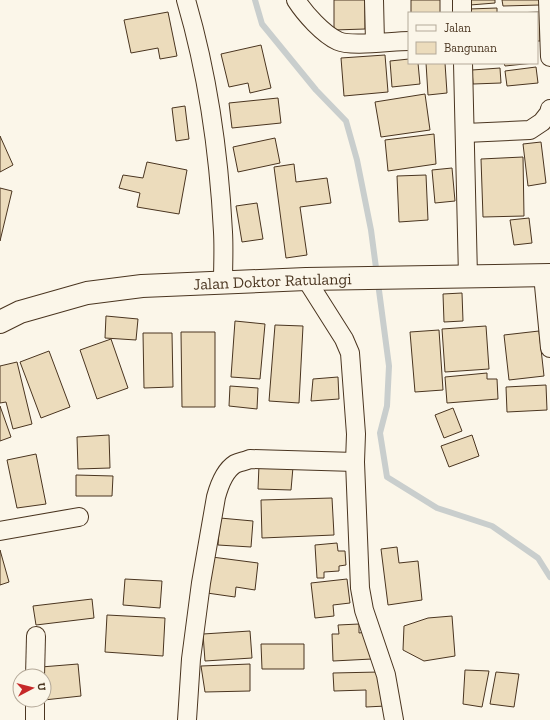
<svg xmlns="http://www.w3.org/2000/svg" width="550" height="720" viewBox="0 0 550 720" font-family="'Zilla Slab',serif">
<style>
.lines{fill:none;stroke-linecap:round;stroke-linejoin:round}
.stream{stroke:#c9cecd;stroke-width:6}
.building{fill:#ecdcbc;stroke:#4a3520}
.street-casing{stroke:#4a3520;stroke-width:20}
.highway-casing{stroke:#4a3520;stroke-width:24}
.street{stroke:#fbf6e9;stroke-width:18}
.highway{stroke:#fbf6e9;stroke-width:22}
.labels{text-anchor:middle;stroke-width:3;stroke-linejoin:round;paint-order:stroke}
.street-label{font-size:16px;fill:#4a3520;stroke:#fbf6e9}
</style>
<rect width="100%" height="100%" fill="#fbf6e9"/>
<g class="lines">
<!-- stream -->
<path class="stream" d="M255 0 262 24 316 90 346 121 357 160 371 230 389 366 387 406 380 433 387 477 437 508 492 526 538 558 550 577"/>
</g>
<!-- building -->
<g class="building">
<path d="M334 0H365V29L334 30Z"/>
<rect x="411" y="0" width="29" height="13"/>
<path d="M470 0H495V3L470 5Z"/>
<path d="M502 0H540V5L503 6Z"/>
<path d="M497 8V13H470L469 9Z"/>
<path d="M168 12 177 56 160 59 158 48 131 53 124 20Z"/>
<path d="M539 12 540 41H537V13H516Z"/>
<path d="M261 45 271 88 250 93 248 83 229 87 221 54Z"/>
<path d="M385 55 388 92 344 96 341 58Z"/>
<path d="M409 59V63H418L420 84 392 87 390 61Z"/>
<path d="M426 63H445L447 93 428 95Z"/>
<path d="M504 63H534L505 66Z"/>
<path d="M536 67 538 83 507 86 505 71Z"/>
<path d="M500 68 501 83 473 84 472 70Z"/>
<path d="M425 94 430 130 381 137 375 102Z"/>
<path d="M278 98 281 123 232 128 229 103Z"/>
<path d="M185 106 189 139 176 141 172 108Z"/>
<path d="M434 134 436 164 388 171 385 140Z"/>
<path d="M0 136 13 165 0 172Z"/>
<path d="M275 138 280 163 238 172 233 147Z"/>
<path d="M541 142 546 183 528 186 523 144Z"/>
<path d="M523 157 524 216 483 217 481 159Z"/>
<path d="M147 162 187 170 179 214 137 207 140 193 119 188 123 175 143 178Z"/>
<path d="M294 164 296 182 327 178 331 203 300 207 307 255 286 258 274 167Z"/>
<path d="M452 168 455 201 435 203 432 170Z"/>
<path d="M426 175 428 220 399 222 397 176Z"/>
<path d="M0 188 12 191 0 241Z"/>
<path d="M257 203 263 239 242 242 236 206Z"/>
<path d="M529 218 532 243 514 245 510 220Z"/>
<path d="M462 293 463 321 444 322 443 294Z"/>
<path d="M106 316 138 319 136 340 105 338Z"/>
<path d="M235 321 265 324 260 379 231 377Z"/>
<path d="M275 325 303 326 299 403 269 401Z"/>
<path d="M486 326 489 369 445 372 442 329Z"/>
<path d="M439 330 443 390 415 392 410 332Z"/>
<path d="M539 331 544 376 509 380 504 335Z"/>
<path d="M181 332H215V407H182Z"/>
<path d="M143 333H172L173 387 144 388Z"/>
<path d="M111 339 128 388 97 399 80 350Z"/>
<path d="M49 351 70 407 41 418 20 362Z"/>
<path d="M17 362 32 424 13 429 6 402 0 403V366Z"/>
<path d="M487 373V379H497L498 399 447 403 445 377Z"/>
<path d="M338 377 339 399 311 401 313 379Z"/>
<path d="M546 385 547 410 507 412 506 387Z"/>
<path d="M230 386 258 388 257 409 229 406Z"/>
<path d="M0 406 11 437 0 441Z"/>
<path d="M453 408 462 431 444 438 435 415Z"/>
<path d="M109 435 110 468 78 469 77 437Z"/>
<path d="M472 435 479 456 449 467 441 446Z"/>
<path d="M36 454 46 504 17 508 7 460Z"/>
<path d="M259 465 293 467 291 490 258 489Z"/>
<path d="M76 475 113 476 112 496H76Z"/>
<path d="M332 498 334 535 262 538 261 500Z"/>
<path d="M220 518 253 521 251 547 218 545Z"/>
<path d="M337 543 338 551H345L346 565 339 566V571L324 572V578H317L315 545Z"/>
<path d="M397 547 399 563 418 561 422 600 388 605 381 549Z"/>
<path d="M0 550 9 582 0 585Z"/>
<path d="M212 557 258 563 255 590 236 587 235 597 207 593Z"/>
<path d="M125 579 162 581 160 608 123 605Z"/>
<path d="M347 579 350 603 333 605 334 616 315 618 311 583Z"/>
<path d="M92 599 94 618 36 625 33 606Z"/>
<path d="M107 615 165 618 163 656 105 652Z"/>
<path d="M452 616 455 656 424 661 403 650 404 626 428 618Z"/>
<path d="M359 624V633L366 632 372 659 333 661 332 634H339L338 625Z"/>
<path d="M250 631 252 658 205 661 203 634Z"/>
<path d="M261 644H304V669H262Z"/>
<path d="M78 664 81 696 44 700V676L41 667Z"/>
<path d="M250 664V691L205 692 201 666Z"/>
<path d="M465 670 489 671 482 707 463 704Z"/>
<path d="M379 672 386 706 366 707V690L334 691 333 673Z"/>
<path d="M496 672 519 674 514 707 490 704Z"/>
</g>
<g class="lines">
<defs>
<g id="street">
<path d="M186 0C208 75 219 154 223 232 224 249 223 266 223 283"/>
<path d="M296 0C305 14 323 34 338 41 351 47 392 41 409 41"/>
<path d="M374 0 375 42"/>
<path d="M462 0V13"/>
<path d="M548 0 550 57"/>
<path d="M463 63 468 277"/>
<path d="M465 133 530 130 542 122 549 113 550 109"/>
<path d="M543 275 550 348"/>
<path d="M306 279 344 339 350 353 356 434 355 462 360 588 364 610 386 675 394 720"/>
<path d="M0 531 79 517"/>
<path d="M35 676 36 636"/>
<path d="M35 720V700"/>
<path d="M187 720 191 659 201 583 216 497C219 486 224 471 235 464 239 462 246 461 250 459L355 462"/>
</g>
<g id="highway">
<path id="s1" d="M0 322 20 312 87 293 142 286 306 279 550 275"/>
</g>
</defs>
<!-- street casing -->
<use href="#street" class="street-casing"/>
<!-- highway casing -->
<use href="#highway" class="highway-casing"/>
<!-- street -->
<use href="#street" class="street"/>
<!-- highway -->
<use href="#highway" class="highway"/>
</g>
<g class="labels">
<!-- street labels -->
<g class="street-label">
<text dy="6" stroke="none"><textPath href="#s1" startOffset="278">Jalan Doktor Ratulangi</textPath></text>
</g>
</g>
<!-- legend -->
<rect x="408" y="12" width="130" height="52" fill="#fbf6e9" stroke="#b4a999"/>
<rect x="416" y="25" width="20" height="6" fill="#fbf6e9" stroke="#b4a999"/>
<text x="444" y="32" font-size="12" fill="#4a3520">Jalan</text>
<rect x="416" y="42" width="20" height="12" fill="#ecdcbc" stroke="#b4a999"/>
<text x="444" y="52" font-size="12" fill="#4a3520">Bangunan</text>
<!-- north arrow -->
<g transform="translate(32 688) rotate(83)"><circle r="19" fill="#fbf6e9" stroke="#b4a999"/>
<path d="M0-3L7 15L0 10L-7 15Z" fill="#c62828"/>
<text y="-6" font-size="11" font-weight="bold" text-anchor="middle" fill="#4a3520">U</text>
</g>
</svg>
